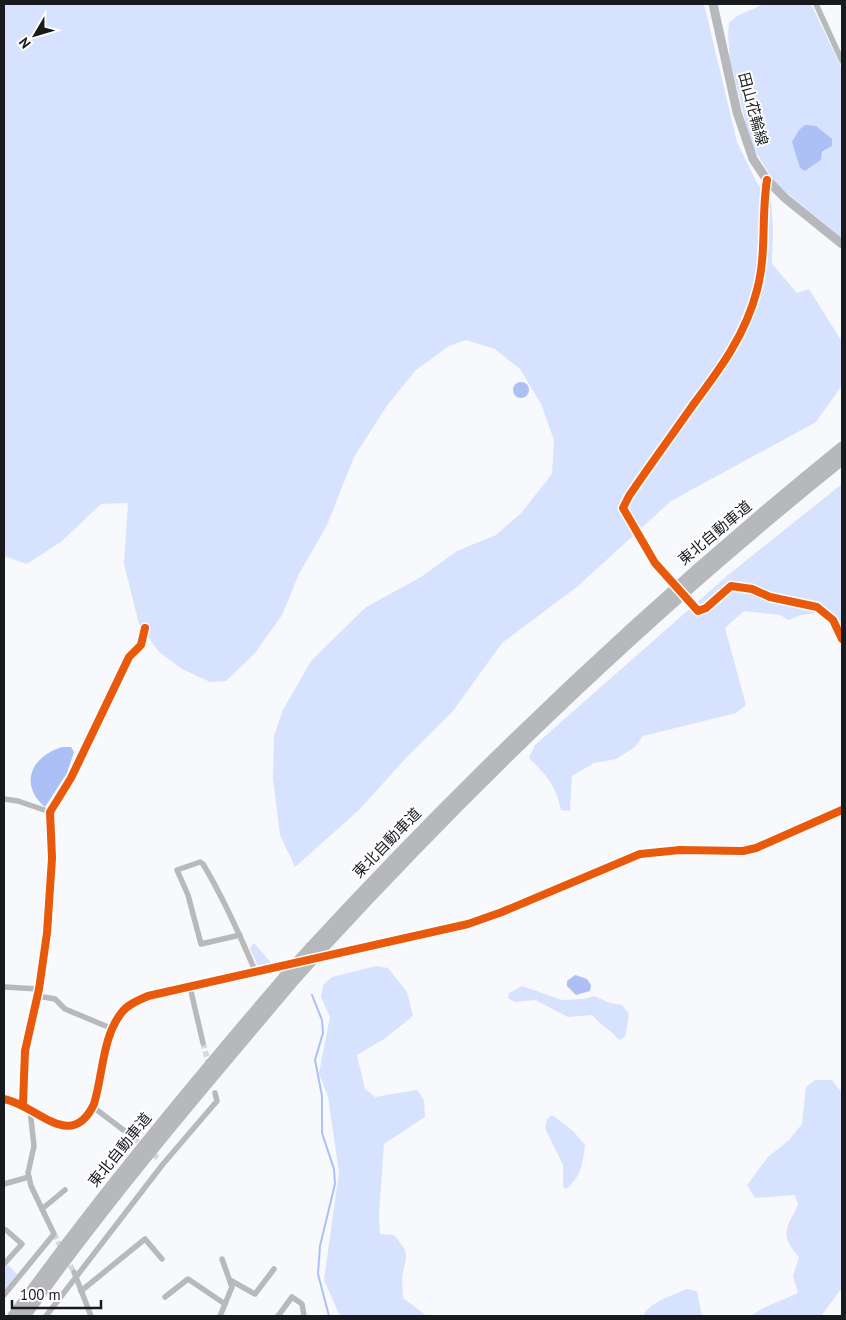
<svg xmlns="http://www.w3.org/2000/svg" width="846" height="1320" viewBox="0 0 846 1320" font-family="'PT Sans','Noto Sans JP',sans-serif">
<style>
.green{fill:#d7e2fe;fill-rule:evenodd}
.water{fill:#acc0f5}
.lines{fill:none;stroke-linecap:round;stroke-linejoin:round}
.stream{stroke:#acc0f5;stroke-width:2}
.minor-tunnel{stroke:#d6d8db;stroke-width:5.5;stroke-dasharray:5.5 3;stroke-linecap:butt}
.minor{stroke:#b8b9bb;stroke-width:5.5}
.tertiary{stroke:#b8b9bb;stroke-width:8}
.secondary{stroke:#b7b8bb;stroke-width:9}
.motorway{stroke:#b6b8bb;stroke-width:11}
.minor-bridge{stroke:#b8b9bb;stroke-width:5.5}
.motorway-bridge{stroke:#b6b8bb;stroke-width:11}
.cycleway-casing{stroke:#fff;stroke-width:11}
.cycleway{stroke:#e8590c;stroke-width:8}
.labels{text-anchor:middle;stroke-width:4;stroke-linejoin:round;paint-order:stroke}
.street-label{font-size:15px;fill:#181a1e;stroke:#fff}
</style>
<rect width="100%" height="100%" fill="#f7f9fc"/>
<!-- green -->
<g class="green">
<path d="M4 4H704L737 142 757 183 771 199 773 230 772 264 797 293 809 289 842 342V385L816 422 671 501 578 586 502 643 453 711 405 759 359 810 295 867 280 835 273 779 274 736 283 710 311 661 366 607 421 577 457 551 496 535 522 512 552 474 554 440 541 404 520 369 495 349 466 340 449 346 416 370 386 407 354 457 327 525 299 574 282 615 255 653 226 681 210 682 182 669 158 651 139 624 124 564 128 503 101 504 62 541 27 564 4 556Z"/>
<path d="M764 4H811L842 69V238L775 183 751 144 730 60 728 35 729 23 737 16ZM792 142 832 146 822 153 821 160 805 171Z"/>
<path d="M842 484V627L830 612 801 615 789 620 780 615 744 611 725 628 746 705 736 713 643 736 635 747 616 759 594 763 572 776 570 811 561 810C556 785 546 775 529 758L535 745 728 575Z"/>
<path d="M254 943 273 965 259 969 250 948Z"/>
<path d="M376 966 388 968 407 992 413 1016 384 1039 357 1055 365 1089 375 1097 417 1090 424 1100 425 1117 384 1144 379 1216 380 1234 394 1235C408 1253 408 1251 403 1272 401 1280 403 1290 403 1298L427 1316H340L324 1280 339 1172 328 1097 319 1073 330 1017 321 997 323 985 332 977Z"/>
<path d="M522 986 562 1000 583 999 595 996 607 1002 622 1005 629 1014 625 1037 619 1040C611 1030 600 1025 592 1015L568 1017 535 1000 515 1002 508 998 509 993Z"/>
<path d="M815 1080H832L842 1093V1288L821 1316H751L761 1309 798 1293 793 1276 799 1257C779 1235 786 1229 798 1205L795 1195 755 1198 747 1185 768 1157 789 1140 802 1124 806 1087Z"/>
<path d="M552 1115 572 1130 585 1145C582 1166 582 1175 566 1189L563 1186V1165L545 1128 547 1119Z"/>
<path d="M8 1265 17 1274 4 1292V1268Z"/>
<path d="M687 1289 697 1291 702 1316H643C651 1301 672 1296 687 1289Z"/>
</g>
<!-- water -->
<g class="water">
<path d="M805 125 816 126 832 139V146L822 152 821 160 805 171 800 168 792 142 799 130Z"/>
<circle cx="521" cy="390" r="8"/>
<path d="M62 747H71L74 752 67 773 45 807C18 784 32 756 62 747Z"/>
<path d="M575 975 587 979 591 985 590 991 576 995 567 986V981Z"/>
</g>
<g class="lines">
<!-- stream -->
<path class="stream" d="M312 995 322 1020 323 1033 315 1060 322 1096V1133L334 1169 335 1184 320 1246 318 1274 329 1316"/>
<!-- minor-tunnel -->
<g class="minor-tunnel">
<path d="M203 1043 209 1065"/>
<path d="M134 1138 159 1159"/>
<path d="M54 1234 62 1250"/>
<path d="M66 1258 74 1272"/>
</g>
<!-- minor -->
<g class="minor">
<path d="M816 4 842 61"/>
<path d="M655 563 623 508 625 502C647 468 672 436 695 402 721 366 746 333 757 290 767 253 761 217 767 180"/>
<path d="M698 611 706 608 731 586 752 589 770 597 817 607 833 620 842 639"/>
<path d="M4 799 18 801 50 812"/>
<path d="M240 935 201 944 188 895 177 870 200 862 203 864C224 899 240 935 256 973"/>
<path d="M4 987 39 989"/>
<path d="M190 987 203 1043"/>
<path d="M38 996 55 999 65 1009 113 1029"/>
<path d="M23 1104 25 1051 39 989 47 933 52 858 50 812 71 778 129 657 141 645 145 628"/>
<path d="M93 1107 134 1138"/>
<path d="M4 1184 29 1177"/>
<path d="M42 1209 65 1190"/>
<path d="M4 1264 22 1244 6 1230"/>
<path d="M74 1272 91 1316"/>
<path d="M230 1280 255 1294 274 1269"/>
<path d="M81 1291 145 1239 162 1259"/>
<path d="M4 1295 54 1234 31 1186 28 1173 34 1146 30 1110"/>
<path d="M165 1297 188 1279 225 1304"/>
<path d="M46 1316 163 1164 217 1101 215 1093"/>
<path d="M220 1316 232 1287 222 1259"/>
<path d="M278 1316 292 1297 302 1304 304 1316"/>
</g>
<!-- tertiary -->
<g class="tertiary">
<path d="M313 959 468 924 502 912 640 854 680 850 743 851 756 848 842 810"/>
<path d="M4 1099C37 1105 71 1153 94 1104 103 1075 102 1037 122 1012 128 1004 139 1000 148 996L297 963"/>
</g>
<!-- secondary -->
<path class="secondary" d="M713 4 737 112 753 159 767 180 785 198 842 244"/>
<!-- motorway -->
<g class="motorway">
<path d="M311 947C476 768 652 601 842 447"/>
<path d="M323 948C484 773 656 609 842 460"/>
<path d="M13 1316C98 1198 190 1087 284 977"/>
<path d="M25 1316C109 1198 203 1088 297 977"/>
</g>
<!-- minor-bridge -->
<path class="minor-bridge" d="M655 563 698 611"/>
<!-- motorway-bridge -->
<g class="motorway-bridge">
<path d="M284 977 311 947"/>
<path d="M297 977 323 948"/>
</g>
<defs>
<g id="cycleway">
<path d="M767 180C761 217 767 253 757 290 746 334 720 369 693 405 672 435 650 465 629 496L623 508 655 563 698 611 706 608 731 586 752 589 770 597 817 607 833 620 842 639"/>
<path d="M4 1099C37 1105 71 1153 94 1104 103 1075 102 1037 122 1012 128 1004 139 1000 148 996L468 924 502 912 640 854 680 850 743 851 756 848 842 810"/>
<path d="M23 1104 25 1051 39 989 47 933 52 858 50 812 71 778 129 657 141 645 145 628"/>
</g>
</defs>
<!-- cycleway casing -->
<use href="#cycleway" class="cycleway-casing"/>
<!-- cycleway -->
<use href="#cycleway" class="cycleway"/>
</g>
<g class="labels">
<!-- street labels -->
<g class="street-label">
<text transform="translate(753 109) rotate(75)" y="5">田山花輪線</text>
<text transform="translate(715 533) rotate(-40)" y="5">東北自動車道</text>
<text transform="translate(387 843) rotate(-46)" y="5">東北自動車道</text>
<text transform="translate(120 1150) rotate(-51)" y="5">東北自動車道</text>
</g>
</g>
<!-- border -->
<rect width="846" height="1320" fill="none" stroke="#181a1e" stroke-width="10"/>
<!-- north arrow -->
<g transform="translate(35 35) rotate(232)" stroke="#ffffff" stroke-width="4" paint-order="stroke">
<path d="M0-4L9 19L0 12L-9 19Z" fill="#181a1e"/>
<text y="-8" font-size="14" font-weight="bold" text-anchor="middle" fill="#181a1e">N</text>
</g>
<!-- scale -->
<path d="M12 1300v8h89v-8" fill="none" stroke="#181a1e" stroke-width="2.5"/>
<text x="20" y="1300" font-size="15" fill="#181a1e" stroke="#ffffff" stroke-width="4" paint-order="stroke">100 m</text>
</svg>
